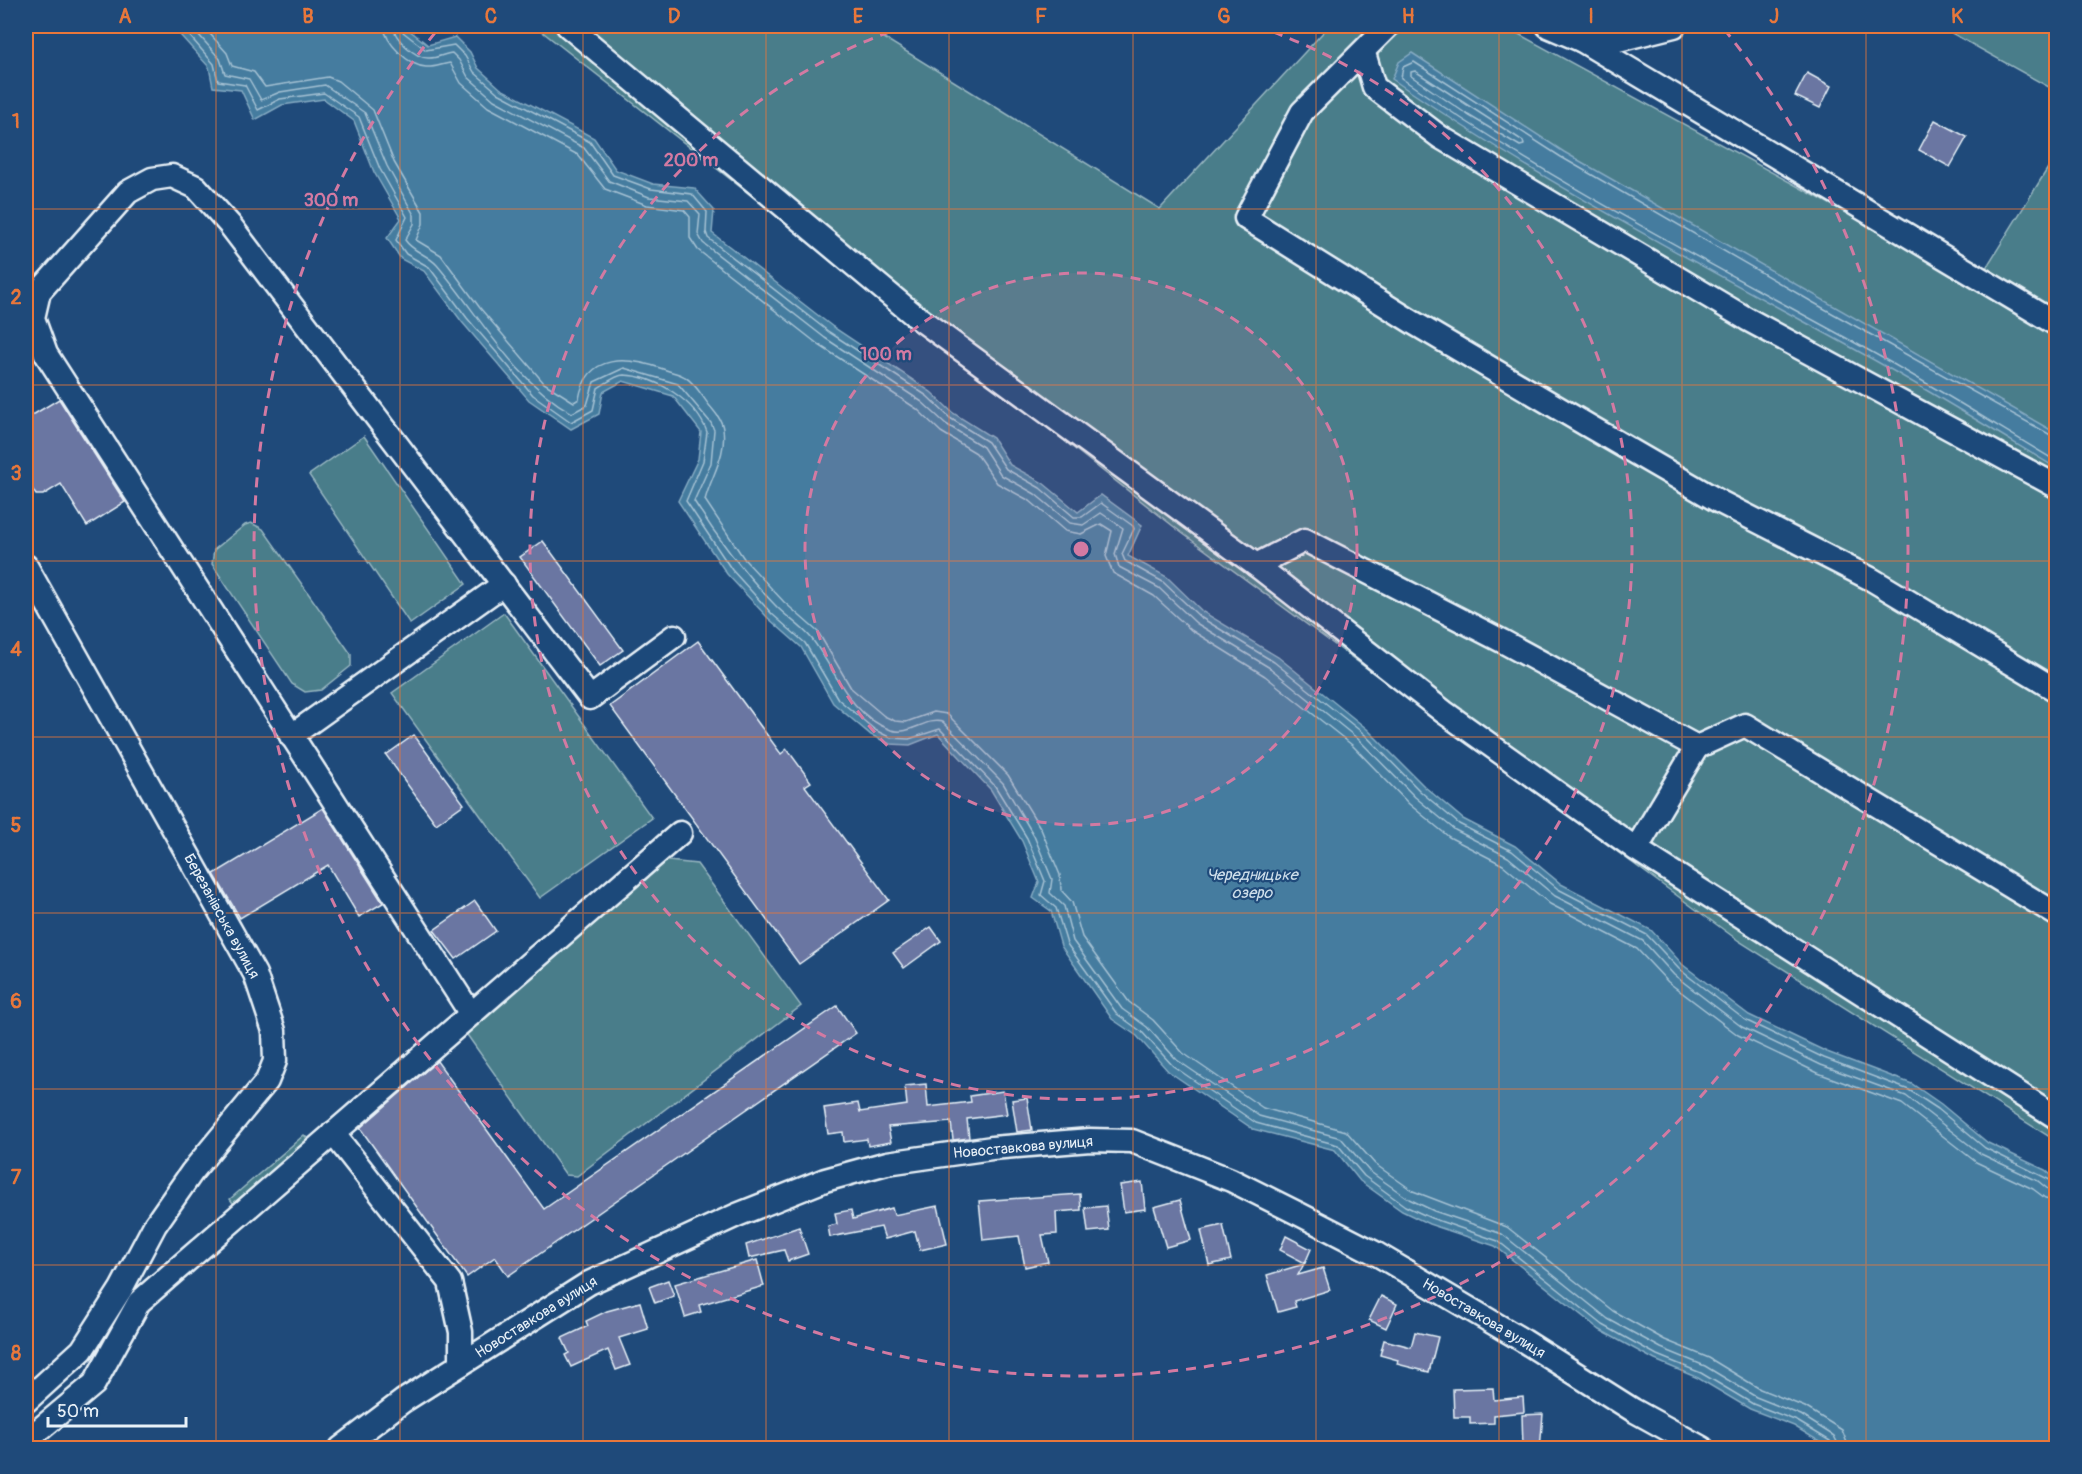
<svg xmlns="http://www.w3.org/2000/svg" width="2082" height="1474" viewBox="0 0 2082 1474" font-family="Pangolin,sans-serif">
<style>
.green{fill:#497d8a;stroke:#98b7c1;stroke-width:1.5}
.water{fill:#447c9f;stroke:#86abc3;stroke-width:1.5}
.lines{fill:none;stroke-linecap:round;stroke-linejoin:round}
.shore{stroke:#a6c2d4;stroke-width:1.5}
.building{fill:#6a76a2;stroke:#e8f1f8;stroke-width:1.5}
.minor-casing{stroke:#e8f1f8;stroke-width:27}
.minor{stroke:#1f4a7a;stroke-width:22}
.grid{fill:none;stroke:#e8773b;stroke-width:1.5;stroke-opacity:0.55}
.ring{fill:none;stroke:#d37aa2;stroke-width:3;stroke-dasharray:10 8}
.labels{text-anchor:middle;stroke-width:4.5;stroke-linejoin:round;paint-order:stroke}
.street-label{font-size:15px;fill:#e8f1f8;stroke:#1f4a7a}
.water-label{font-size:16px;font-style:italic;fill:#cfdfeb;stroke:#1f4a7a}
.centre{fill:#d37aa2;stroke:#1f4a7a;stroke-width:3}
.ring-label{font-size:18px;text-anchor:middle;font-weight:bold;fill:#d37aa2;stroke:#1f4a7a;stroke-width:4.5;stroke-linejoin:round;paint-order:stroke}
.neatline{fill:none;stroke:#e8773b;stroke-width:2}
.grid-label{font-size:20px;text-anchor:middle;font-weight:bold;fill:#e8773b}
</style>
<rect width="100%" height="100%" fill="#1f4a7a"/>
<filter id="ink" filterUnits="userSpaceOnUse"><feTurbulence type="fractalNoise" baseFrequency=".0167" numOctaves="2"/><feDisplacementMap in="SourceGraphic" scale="12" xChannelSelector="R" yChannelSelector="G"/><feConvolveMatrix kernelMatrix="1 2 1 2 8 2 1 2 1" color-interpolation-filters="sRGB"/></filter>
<g filter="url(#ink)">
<!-- green -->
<g class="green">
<path d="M535 26H865L1160 209 1329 26H1504L1976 284 2056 155V1141L1739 941 1182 533Z"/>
<path d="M1939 26H2056V91Z"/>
<path d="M364 436 466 584 410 624 309 475Z"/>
<path d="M251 523 263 529 351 654V666L321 690 305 692 292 684 212 564 214 550 245 525Z"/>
<path d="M504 613 652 818 540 898 392 693Z"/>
<path d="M659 860 697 864 801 1006 577 1176 566 1175 463 1029Z"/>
<path d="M304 1135 310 1141 235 1206 230 1199Z"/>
</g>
<!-- water -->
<g class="water">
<path d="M172 26H404L428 45 455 37 470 52 478 68 501 89 594 138 616 170 653 184 694 188 714 210 712 233 833 327 931 392 953 413 993 438 1010 465 1043 483 1078 512 1101 495 1142 525 1128 556 1167 577 1203 612 1278 657 1367 729 1425 787 1463 819 1515 846 1561 884 1651 930 1683 965 1749 1015 1827 1052 1912 1084 1941 1104 1988 1143 2045 1170 2056 1179V1448H1830L1794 1426 1750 1409 1698 1378 1655 1360 1600 1330 1495 1246 1429 1224 1402 1211 1360 1181 1335 1150 1253 1129 1168 1071 1137 1036 1112 1019 1061 946 1051 911 1033 898 1039 882 1022 841 991 790 938 734 910 745 890 744 871 735 833 703 801 647 768 618 727 574 678 501 698 459 701 432 673 396 623 381 603 392 599 414 571 429 529 400 462 322 424 271 401 259 387 238 401 219 374 172 354 121 324 99 282 105 255 120 241 90 213 87 209 67Z"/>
<path d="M1412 53 1564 152 2056 433V468C1993 430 1930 391 1865 355 1705 267 1542 183 1392 79L1399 62Z"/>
</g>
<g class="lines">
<!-- shore -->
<g class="shore">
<path d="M181 26 214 64 218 81 245 85 258 110 280 99 324 93 359 117 380 169 407 217 396 240 406 254 429 267 467 318 533 395 571 422 593 410 598 388C605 384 616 375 624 375 656 376 696 401 707 432L703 461 686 501 732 570 772 614 805 643 838 699 875 730 891 738 909 739 940 729 995 786 1027 838 1045 881 1041 895 1056 908 1067 944 1117 1014 1142 1032 1173 1066 1256 1123 1338 1145 1364 1176 1405 1206 1431 1218 1498 1241 1603 1325 1657 1355 1701 1373 1753 1404 1797 1421 1830 1441 1832 1448"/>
<path d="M191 26 220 59 225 74 249 79 261 100 280 92 325 85 365 113 387 166 414 215V224L405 240C413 252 427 254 437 265 479 314 513 380 572 413L587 405 594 382 624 368 678 384 711 423 714 430 711 463 694 501C718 539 744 573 775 605 786 617 802 626 812 639 836 671 849 715 891 730 911 736 925 717 943 722L1003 783 1034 836 1052 879 1050 893 1064 906 1073 941 1122 1009 1147 1027 1177 1060 1259 1116 1341 1138 1369 1171 1409 1199 1434 1211 1502 1234 1608 1319 1661 1348 1705 1366 1756 1397 1801 1415 1834 1436 1840 1448"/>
<path d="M203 26 227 53 232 66 254 72 265 87 328 77 338 81 373 110 394 162 423 212V224L416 240 441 255 480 308 544 383 574 402 579 399C587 352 628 357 663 369 670 372 679 373 685 377 695 383 702 396 709 405 715 412 722 420 723 429 727 455 711 476 705 500L745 560 784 602 818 632 851 688 884 716 895 721 906 722 934 712 947 714 1008 775 1041 829 1060 875 1061 890 1072 902 1082 937 1129 1002 1153 1020 1183 1053 1263 1108 1346 1131 1375 1164 1413 1191 1507 1227 1613 1311 1665 1340 1709 1358 1760 1389 1805 1407 1842 1430 1849 1448"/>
<path d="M384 26C385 43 409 66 426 67 434 68 442 64 450 63L461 83 488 107 578 155 605 189 647 205 684 210 690 217V238L698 250 819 345 917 409 941 432 976 453 997 483 1030 501 1065 531 1081 534 1101 524 1112 531 1106 556 1113 573 1154 596 1191 630 1265 676 1352 745 1409 804 1449 837 1503 865 1550 904 1637 949 1668 982 1738 1035 1818 1073 1902 1104 1976 1162 2033 1189 2045 1198 2056 1200"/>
<path d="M393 26C394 38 415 58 428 58 435 59 444 54 452 53L459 60 468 77 494 100 584 148 609 181 649 197 688 201 700 214 698 234 703 243 825 338 922 402 946 424 983 447 1001 475 1035 494 1070 523 1083 525 1101 513 1123 528 1115 554 1119 567 1159 588 1196 623 1270 668 1358 739 1415 797 1455 830 1508 857 1555 896 1643 941 1674 975 1742 1027 1821 1065 1906 1096 1981 1154 2038 1181 2049 1190 2056 1191"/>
<path d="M401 26 403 32 426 50 454 45 465 56 474 72 498 93 590 142 613 175 651 189 692 194 707 212 706 232 708 238 829 332 927 396 950 418 988 442 1006 469 1040 488 1074 517H1082L1101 503 1133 526 1134 529 1122 554 1125 561 1163 582 1200 617 1274 662 1363 733 1420 791 1459 824 1512 851 1558 889 1647 935 1679 969 1745 1020 1824 1058 1909 1090 1938 1109 1985 1148 2056 1183"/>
<path d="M1415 71 1523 141 1524 145 1520 146 1468 115 1411 76V72Z"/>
<path d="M2056 438 1814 303 1561 157 1414 62 1403 67 1401 78C1549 181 1710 263 1868 350 1932 385 1994 424 2056 461"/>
</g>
</g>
<!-- building -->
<g class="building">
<path d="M1807 73 1831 86 1820 108 1795 96Z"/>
<path d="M1935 120 1967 137 1950 167 1919 150Z"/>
<path d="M59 399 125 502 87 526 61 484 43 495H36L33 490 26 495V419Z"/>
<path d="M543 541 623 650 600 666 520 557Z"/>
<path d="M698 641 781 754 787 749 811 782 805 786 889 900 799 964 610 706Z"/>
<path d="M414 735 464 804 436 824 386 755Z"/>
<path d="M323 808 383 903 359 917 328 865 240 918 214 874Z"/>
<path d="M475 901 496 931 456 959 434 930Z"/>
<path d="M931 927 941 941 904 968 893 953Z"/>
<path d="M837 1006 856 1033 508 1276 495 1257 467 1277 360 1128 437 1061 544 1209Z"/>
<path d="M926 1084 928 1107 971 1102 970 1096 1003 1091 1007 1114 967 1119 969 1138 953 1140 951 1122 888 1127 891 1142 868 1146 867 1139 844 1142 843 1132 828 1134 824 1108 858 1103 860 1112 907 1105 905 1086Z"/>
<path d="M1027 1098 1032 1130 1017 1132 1012 1100Z"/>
<path d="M1142 1182 1145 1209 1124 1212 1120 1185Z"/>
<path d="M1080 1194 1081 1210 1056 1212 1057 1234 1042 1235 1048 1262 1025 1267 1019 1236 983 1240 979 1201Z"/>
<path d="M1180 1200 1191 1240 1166 1247 1154 1207Z"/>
<path d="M938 1206 947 1244 920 1250 915 1231 885 1239 881 1227 830 1237 828 1226 837 1224 835 1213 851 1210 853 1219 892 1208 894 1215Z"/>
<path d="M1106 1206 1109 1230 1088 1232 1085 1208Z"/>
<path d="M1223 1225 1231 1260 1209 1265 1201 1230Z"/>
<path d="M799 1227 808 1254 788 1261 784 1250 749 1258 746 1245Z"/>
<path d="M1286 1236 1311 1249 1305 1263 1280 1250Z"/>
<path d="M757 1260 764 1286 699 1305 701 1312 685 1317 675 1284Z"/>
<path d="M1304 1264 1298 1275 1323 1268 1330 1290 1294 1301 1296 1307 1278 1312 1267 1275Z"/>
<path d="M668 1280 674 1296 655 1303 649 1287Z"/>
<path d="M1381 1296 1397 1304 1386 1328 1369 1320Z"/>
<path d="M640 1302 648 1329 619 1338 630 1365 616 1370 608 1350 571 1367 565 1355 569 1353 562 1338 588 1326 586 1321 607 1311Z"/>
<path d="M1415 1332 1438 1337 1429 1372 1397 1364 1398 1360 1380 1355 1384 1340 1411 1347Z"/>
<path d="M1493 1388 1494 1400 1523 1397 1524 1412 1494 1415V1423L1470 1424V1417H1454L1453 1389Z"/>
<path d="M1543 1414 1540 1449H1523L1522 1415Z"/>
</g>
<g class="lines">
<defs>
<g id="minor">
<path d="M568 26 913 314 1256 565 1444 712 1636 849 2056 1117"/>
<path d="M1388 26 1302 112 1246 218 1414 323 1587 425 1720 502 1871 579 2056 690"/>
<path d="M1548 26 1581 40H1618L1674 26"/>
<path d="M1581 40 2056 324"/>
<path d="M1364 53 1374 87 1440 137 1747 319 2056 486"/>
<path d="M1256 565 1305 540 1502 641 1697 747 1745 725 2056 914"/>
<path d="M26 566 255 974 274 1031 275 1061 267 1081 192 1172 155 1225 121 1289 82 1350 26 1401"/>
<path d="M291 736 504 584"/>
<path d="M1636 849 1697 747"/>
<path d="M471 1014 46 354 33 318 39 292 128 192 152 179 172 176 196 187 230 225 590 698 674 636"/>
<path d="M333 1133 450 1282 461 1332V1364"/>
<path d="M26 1441 94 1384 139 1302 680 833"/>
<path d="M341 1448 403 1401 589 1283 737 1215 825 1180 887 1163 992 1148 1090 1140 1132 1141 1231 1180 1301 1215 1375 1253 1524 1341 1633 1410 1702 1448"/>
</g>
</defs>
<!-- minor casing -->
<use href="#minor" class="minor-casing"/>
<!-- minor -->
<use href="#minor" class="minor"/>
</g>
</g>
<!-- grid -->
<path class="grid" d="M216 26V1448M400 26V1448M583 26V1448M766 26V1448M949 26V1448M1133 26V1448M1316 26V1448M1499 26V1448M1682 26V1448M1866 26V1448M26 209H2056M26 385H2056M26 561H2056M26 737H2056M26 913H2056M26 1089H2056M26 1265H2056"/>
<!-- distance rings -->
<circle cx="1081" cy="549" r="276" fill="#d37aa2" fill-opacity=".12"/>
<g class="ring">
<circle cx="1081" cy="549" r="276"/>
<path d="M1256 26A551 551 0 1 1 906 26"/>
<path d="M1724 29A827 827 0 1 1 438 29"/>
</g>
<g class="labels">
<!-- street labels -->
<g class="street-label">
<text transform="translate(222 916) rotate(61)" y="5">Березанівська вулиця</text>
<text transform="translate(1023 1147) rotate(-5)" y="5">Новоставкова вулиця</text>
<text transform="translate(536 1317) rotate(-32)" y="5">Новоставкова вулиця</text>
<text transform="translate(1484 1318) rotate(31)" y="5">Новоставкова вулиця</text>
</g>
<!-- water labels -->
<g class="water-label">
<text x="1252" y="880">Чередницьке<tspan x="1252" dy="18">озеро</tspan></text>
</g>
</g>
<circle cx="1081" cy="549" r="9" class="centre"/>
<g class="ring-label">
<text x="691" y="166">200 m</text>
<text x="331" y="206">300 m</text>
<text x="886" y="360">100 m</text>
</g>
<!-- margin -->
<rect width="2082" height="1474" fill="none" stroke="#1f4a7a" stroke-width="66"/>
<!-- scale -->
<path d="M48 1417v9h138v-9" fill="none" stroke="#e8f1f8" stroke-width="3"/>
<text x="57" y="1417" font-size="18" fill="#e8f1f8" stroke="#1f4a7a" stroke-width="4.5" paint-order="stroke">50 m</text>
<rect x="33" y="33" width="2016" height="1408" class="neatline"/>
<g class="grid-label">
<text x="125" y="23">A</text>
<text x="308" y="23">B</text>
<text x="491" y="23">C</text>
<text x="674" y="23">D</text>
<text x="858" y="23">E</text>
<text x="1041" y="23">F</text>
<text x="1224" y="23">G</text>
<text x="1408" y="23">H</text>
<text x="1591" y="23">I</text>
<text x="1774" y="23">J</text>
<text x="1957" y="23">K</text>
<text x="16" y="128">1</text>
<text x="16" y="304">2</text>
<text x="16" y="480">3</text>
<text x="16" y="656">4</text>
<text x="16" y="832">5</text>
<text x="16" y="1008">6</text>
<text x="16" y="1184">7</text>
<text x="16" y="1360">8</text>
</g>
</svg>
